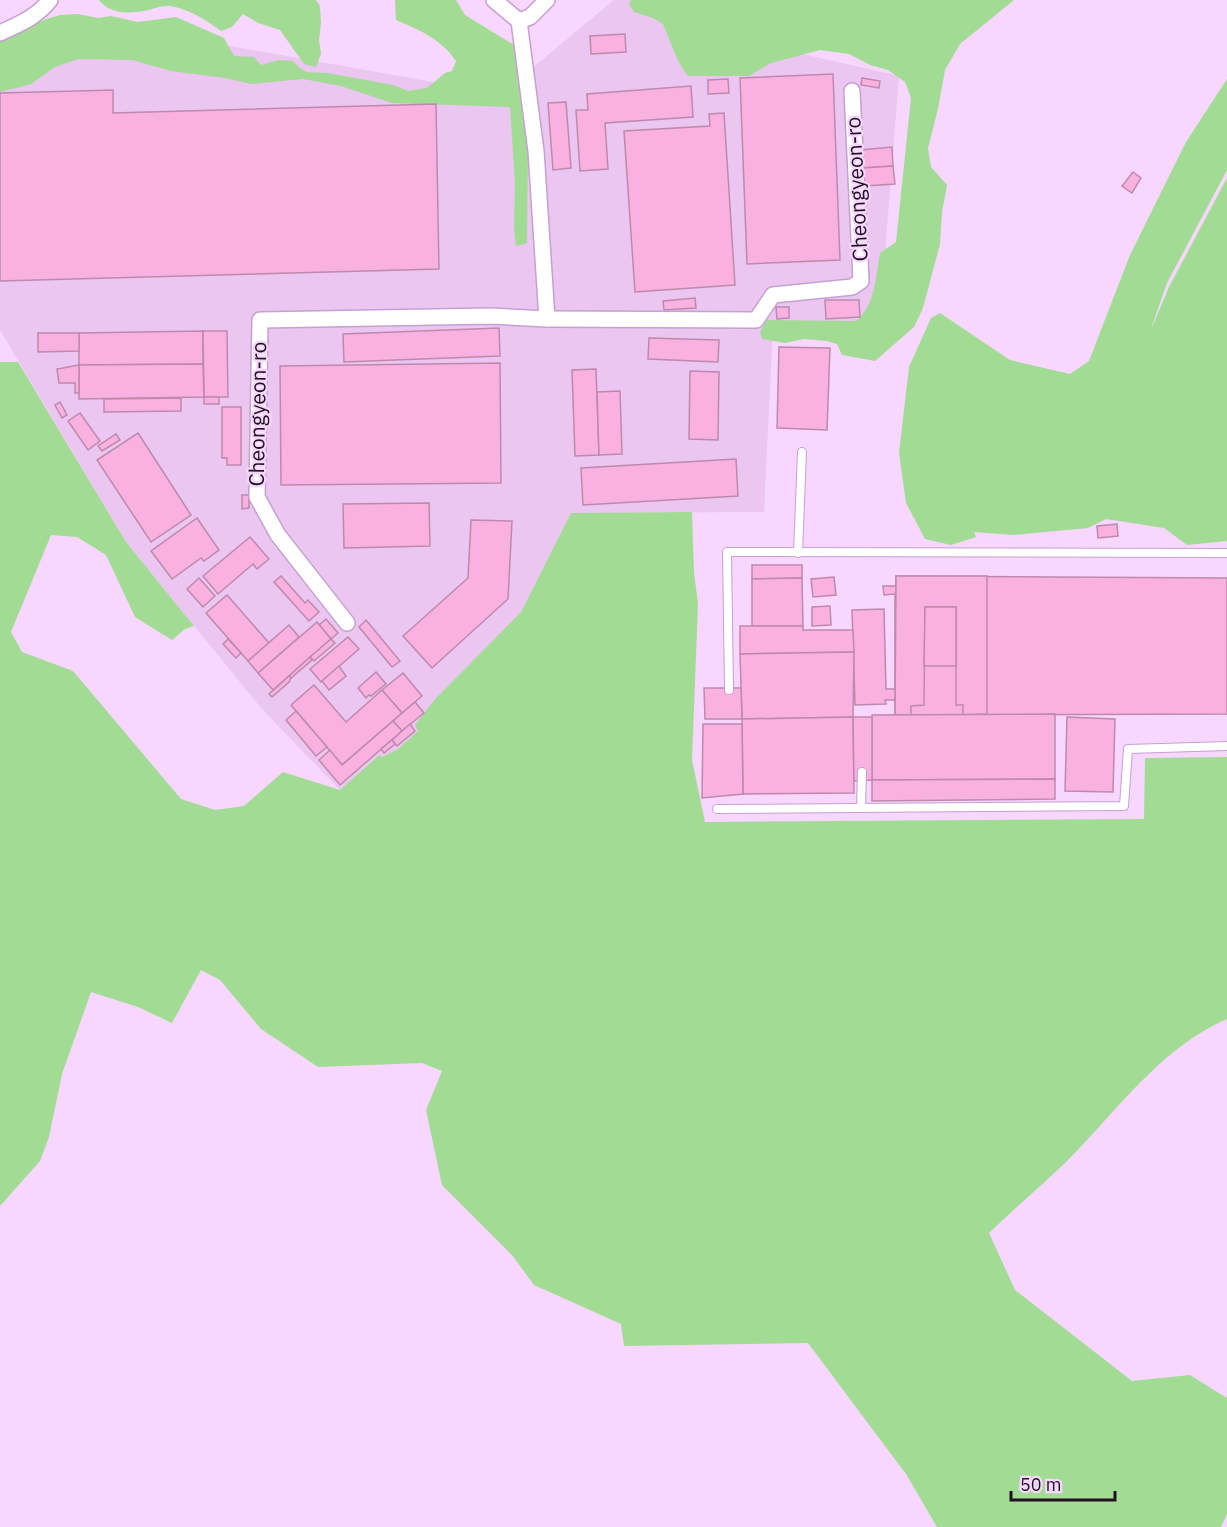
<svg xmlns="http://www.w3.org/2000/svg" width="1227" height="1527" viewBox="0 0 1227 1527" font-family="'IBM Plex Sans',sans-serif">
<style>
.built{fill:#eac6f1}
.green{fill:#a2db94}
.building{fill:#f8b1e1;stroke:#be89ac;stroke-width:1.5}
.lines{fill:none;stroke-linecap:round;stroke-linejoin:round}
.lane-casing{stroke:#c6a0d0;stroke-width:10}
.street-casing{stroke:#c6a0d0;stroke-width:18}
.lane{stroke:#fff;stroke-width:8}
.street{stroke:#fff;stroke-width:15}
.labels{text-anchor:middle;stroke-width:4.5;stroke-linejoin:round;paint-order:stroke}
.street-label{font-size:21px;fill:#201223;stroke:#f7d7ff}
</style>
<rect width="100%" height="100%" fill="#f7d7ff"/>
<!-- built -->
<path class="built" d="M614 0H642L745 41 899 76 879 329 773 326 764 512 571 513 521 612 436 698 427 711 418 731 398 749 382 757 378 755 340 790 261 708 126 542 0 330V55L77 19 501 94Z"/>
<!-- green -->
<g class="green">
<path d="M99 0H316L320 6 321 23 319 40 321 54 316 67 304 64 280 30 258 23 243 14 232 27 221 31C206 20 189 9 170 6 164 5 157 8 152 9 133 14 112 16 99 0Z"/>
<path d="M395 0H456L465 15 514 45 519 67 528 144 527 243 516 246 514 228 515 183 510 107 392 103 341 86 303 79 251 84 225 78 171 71 132 60 78 59 55 67 31 84 0 92V40L46 19 60 15 78 14 98 18 111 16 138 22 176 17 224 38 234 56 254 57 261 65 279 60 293 61 300 68 306 72 327 73 393 85 408 91 427 88 445 73 452 71 456 61C442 40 420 30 396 20Z"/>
<path d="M631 0H1014L960 44 945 70 938 109 928 148 931 167 947 185 942 212 940 244 923 308 914 327 875 361 842 355 837 344 827 341 804 339 785 343 762 339 760 332 767 320 856 321C875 307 876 275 880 253L896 242 911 98 905 82 888 70 870 65 849 54 820 50 771 63 749 76H688L678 61 663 24 653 18 634 12 629 4Z"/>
<path d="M1227 79V170L1167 283 1150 332 1169 287 1227 178V541L1187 545 1164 528 1106 519 1088 528 1013 535 974 532 976 537 951 545 925 539 906 503 899 453 909 367 931 318 940 313 1010 360 1070 374 1089 361 1130 255 1186 142Z"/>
<path d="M0 362H18L126 542 194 626 185 629 172 640 135 617 106 555 77 537 51 535 11 632 22 652 73 671 181 799 215 810 244 806 283 772 340 790 379 755 382 757 398 749 418 731 415 725 436 698 521 612 571 513 692 512 694 572 698 604 692 760 705 822 1144 819 1145 758 1227 757V1019C1161 1047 1116 1112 1066 1162 1041 1186 1014 1209 989 1233L1015 1290 1132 1381 1190 1375 1227 1398V1514L1221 1527H937L906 1474 808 1343 624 1346 621 1324 534 1285 512 1255 442 1185 426 1110 442 1071 422 1063 318 1067 261 1029 220 980 201 970 172 1023 138 1007 91 992 62 1074 49 1137 40 1161 0 1206Z"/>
</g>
<!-- building -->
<g class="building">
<path d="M625 34 626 52 591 54 590 36Z"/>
<path d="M833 74 840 260 747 264 740 78Z"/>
<path d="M862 78 880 81 879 88 861 85Z"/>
<path d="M728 79 729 93 708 94V80Z"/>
<path d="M691 86 693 117 605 123 608 169 580 171 576 110H588L587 94Z"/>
<path d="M113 90V113L436 104 439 269 0 281V93Z"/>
<path d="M566 102 571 168 553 170 548 103Z"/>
<path d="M724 113 735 285 635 292 624 131 710 126 709 114Z"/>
<path d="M892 147 893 166 862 168 860 150Z"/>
<path d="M893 166 895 184 864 186 862 168Z"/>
<path d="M1133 172 1141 178 1132 193 1122 186Z"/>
<path d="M695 298 696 308 664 310 663 301Z"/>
<path d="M825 300H859L860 317 826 319Z"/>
<path d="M776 307H789V318L777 319Z"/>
<path d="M499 328 500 356 344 362 343 334Z"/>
<path d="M203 331V364L79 365V333Z"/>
<path d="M203 331H227L228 397H204Z"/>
<path d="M38 333H79V351L38 352Z"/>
<path d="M649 338 719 340 718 362 648 359Z"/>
<path d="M779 347 830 348 827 430 777 428Z"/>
<path d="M500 363 501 483 281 485 280 366Z"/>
<path d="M203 364 204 397 79 399V365Z"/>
<path d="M79 365V393H75V383H59L57 369Z"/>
<path d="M596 369 599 455 575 456 572 370Z"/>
<path d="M690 371 719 372 718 440 689 439Z"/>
<path d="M620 391 622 454 599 455 597 392Z"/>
<rect x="204" y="397" width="15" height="7"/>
<path d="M181 398V411L104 412V399Z"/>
<path d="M60 402 67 415 62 418 55 405Z"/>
<path d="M222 407H241V465H227V458H222Z"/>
<path d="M80 413 100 441 88 450 68 421Z"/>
<path d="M138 433 191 515 151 542 97 460Z"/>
<path d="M116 434 120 440 102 451 98 446Z"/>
<path d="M736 459 738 496 583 505 581 468Z"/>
<path d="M242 495H249V508L242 509Z"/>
<path d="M429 503 430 546 344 548 343 504Z"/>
<path d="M197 518 219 550 204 561 201 558 172 579 151 551Z"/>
<path d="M471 520 512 521 508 599 432 668 403 636 468 578Z"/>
<path d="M1117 524 1118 536 1098 538 1097 526Z"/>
<path d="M250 537 269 559 257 569 253 564 218 594 203 576Z"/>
<path d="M752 565H802V578L752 579Z"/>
<path d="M281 576 305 603 308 600 319 612 309 621 274 582Z"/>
<path d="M896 576 1227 578V714L895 715V594L884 595 883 586H896Z"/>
<path d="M896 576H987V714L963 715V705H956V607H925L924 705 911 706V715H895Z"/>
<path d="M834 577 836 595 813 597 811 579Z"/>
<path d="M199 578 215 596 203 607 187 589Z"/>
<path d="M802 578 803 626H752V579Z"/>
<path d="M227 595 269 643 248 661 206 613Z"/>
<path d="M830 606 831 625 812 626V607Z"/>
<path d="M925 607H956V666H924Z"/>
<path d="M884 609 886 689H895V700H885L886 704 855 705 852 610Z"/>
<path d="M326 619 338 633 331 639 319 625Z"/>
<path d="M366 620 400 661 392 667 359 627Z"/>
<path d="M317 622 331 639 273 690 258 673Z"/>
<path d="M289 625 299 637 258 673 248 661Z"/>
<path d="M740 626H803V630H853L854 652 740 654Z"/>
<path d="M348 637 359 649 321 682 310 669Z"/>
<path d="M228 639 241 653 236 658 223 644Z"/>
<path d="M331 639 335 643 314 661 310 657Z"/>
<path d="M854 652 853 717 742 719 740 654Z"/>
<path d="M310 657 312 660 291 678 289 676Z"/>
<path d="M339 666 346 676 329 690 322 681Z"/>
<path d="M376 672 386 684 371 696 369 695 366 698 358 688Z"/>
<path d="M403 673 422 696 402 713 382 690Z"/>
<path d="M289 676 291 678 289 682 272 697 269 694Z"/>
<path d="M314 685 346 722 382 690 402 713 342 765 291 705Z"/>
<path d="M704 688H741L742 719H705Z"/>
<path d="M415 702 424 713 402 731 393 721Z"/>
<path d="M296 711 327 747 316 756 286 720Z"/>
<path d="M1055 714V779L872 780V715Z"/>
<path d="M853 717 854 793 743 794 742 719Z"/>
<path d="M853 717H872V780L854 781Z"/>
<path d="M1067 717 1115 719 1113 792 1065 791Z"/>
<path d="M393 721 402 731 340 785 319 760 330 750 342 765Z"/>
<path d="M410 724 415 731 397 746 392 740Z"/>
<path d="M703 724H742L743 794 702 798Z"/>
<path d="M392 740 395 744 384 753 381 749Z"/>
<path d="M1055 779V799L872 801V780Z"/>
</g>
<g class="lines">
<defs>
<g id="lane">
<path d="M798 553 802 452"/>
<path d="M729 690 727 552 1227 553"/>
<path d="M861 807 862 772"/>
<path d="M717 809 1124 806 1128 749 1227 746"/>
</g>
<g id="street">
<path d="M519 21 530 17 547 0"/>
<path d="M0 33C19 24 37 17 50 0"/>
<path d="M547 319 756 320 773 295 852 287 861 281 852 91"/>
<path d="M347 623 278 535 257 497 260 320 491 316 547 319 536 151 519 21 494 0"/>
</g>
</defs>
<!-- lane casing -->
<use href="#lane" class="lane-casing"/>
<!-- street casing -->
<use href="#street" class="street-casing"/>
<!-- lane -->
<use href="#lane" class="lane"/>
<!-- street -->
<use href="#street" class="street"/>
</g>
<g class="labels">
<!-- street labels -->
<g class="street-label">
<text transform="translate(857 189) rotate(-93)" y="7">Cheongyeon-ro</text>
<text transform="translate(258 414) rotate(-89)" y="7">Cheongyeon-ro</text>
</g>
</g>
<!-- scale -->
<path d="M1011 1491v9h104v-9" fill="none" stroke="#201223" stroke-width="3"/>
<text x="1020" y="1491" font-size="18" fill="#201223" stroke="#f7d7ff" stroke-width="4.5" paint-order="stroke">50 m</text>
</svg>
